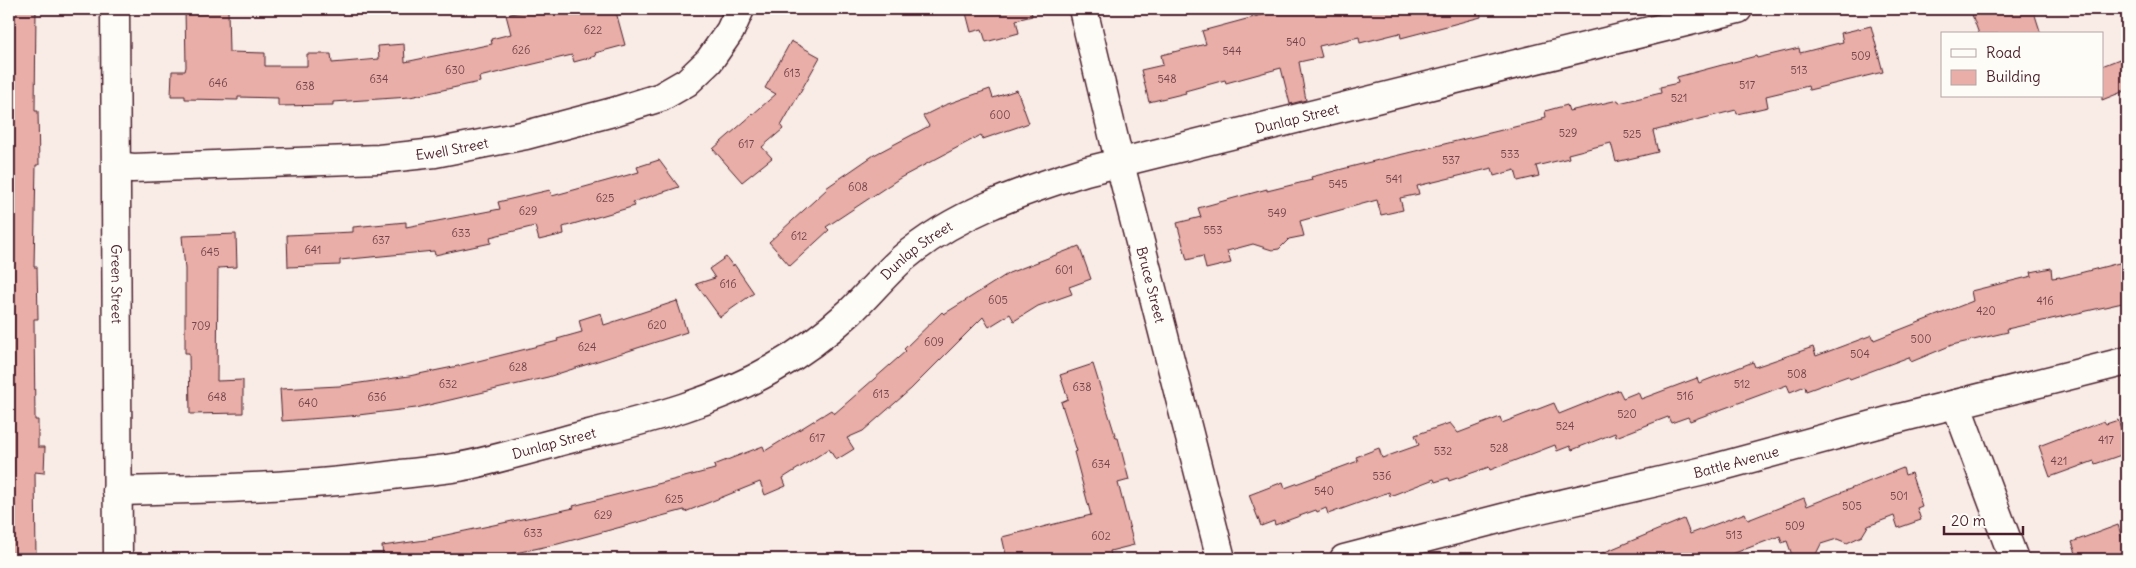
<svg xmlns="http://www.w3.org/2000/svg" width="2136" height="568" viewBox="0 0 2136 568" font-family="Delius,sans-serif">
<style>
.building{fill:#e8aea7;stroke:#4a1f2b}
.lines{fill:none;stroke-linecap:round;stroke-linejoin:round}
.street-casing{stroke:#4a1f2b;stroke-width:31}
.secondary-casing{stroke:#4a1f2b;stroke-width:31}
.street{stroke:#fdfcf7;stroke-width:28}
.secondary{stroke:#fdfcf7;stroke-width:28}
.labels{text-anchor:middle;stroke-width:4;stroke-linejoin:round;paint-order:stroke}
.number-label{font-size:11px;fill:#72434a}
.street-label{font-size:14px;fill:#4a1f2b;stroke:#fdfcf7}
</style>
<rect width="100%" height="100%" fill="#f9ece7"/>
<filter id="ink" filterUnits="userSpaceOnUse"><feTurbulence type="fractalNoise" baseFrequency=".02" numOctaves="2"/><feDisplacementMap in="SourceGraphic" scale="10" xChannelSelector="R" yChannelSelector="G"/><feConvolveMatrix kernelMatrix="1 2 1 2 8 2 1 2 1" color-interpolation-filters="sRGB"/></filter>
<g filter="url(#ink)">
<!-- building -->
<g class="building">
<path d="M9 9H36L35 111H38L39 165H36L34 267H37L38 319H34L35 420H38V447H45L44 473 35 472 36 559H9Z"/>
<path d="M185 9 228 10 229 52 265 53V66H307V54H331L332 63 379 59 378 46 404 44 405 62 492 44 491 39 511 34 506 15 534 9H605L606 14 616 12 625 45 595 53 596 56 574 62 572 55 479 77 480 82 410 97 333 102V105L278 106V98L238 97V100L185 99V96H171L172 71H185L186 67Z"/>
<path d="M965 9H1031L1032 16 1016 20 1019 33 986 42 982 29 971 32Z"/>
<path d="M1268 9H1480L1481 17 1401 38 1400 33 1360 43 1359 37 1319 46 1322 57 1299 62 1306 100 1290 104 1281 68 1226 83 1225 80 1185 91 1186 93 1149 102 1141 70 1163 65 1161 55 1206 44 1202 31 1269 13Z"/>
<path d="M1970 9H2033L2041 34H1979Z"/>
<path d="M1871 26 1883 72 1809 90 1808 86 1766 96 1768 107 1737 114 1736 110 1653 131 1658 152 1616 162 1611 143 1568 154 1569 158 1536 166 1539 176 1518 181 1515 170 1494 176 1492 168 1417 186 1419 194 1400 198 1403 210 1381 215 1377 200 1300 221 1304 236 1289 239 1279 249 1272 250 1253 244 1227 251 1231 263 1206 269 1203 256 1187 260 1177 223 1201 217 1198 208 1267 189V191L1312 180 1311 177 1358 165 1543 120 1542 118 1546 117 1545 111 1567 105 1569 111 1618 100 1619 103 1661 93 1660 87 1678 83 1677 77 1756 56 1757 58 1799 48 1800 53 1843 42 1841 33Z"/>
<path d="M791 41 820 57 781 126 783 129 762 147 772 158 742 182 713 149 776 94 765 88Z"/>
<path d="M2127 56V90L2102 100V66Z"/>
<path d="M990 89 993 98 1017 90 1029 123 983 139 981 135 900 178 826 227 829 230 790 266 769 242 827 189 826 188 874 155 929 126 923 116 945 105Z"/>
<path d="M659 160 679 187 633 202 635 206 563 227 564 234 539 240 535 226 490 237 491 243 435 255 434 251 340 260V265L288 267 287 235 353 232V227L406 222V227L500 209 498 202 550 190 552 196 639 172 637 167Z"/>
<path d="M236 234 237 267 218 268 217 381 243 380V413L190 414 189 353H185V269L182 236Z"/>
<path d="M1079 246 1091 279 1069 287 1072 294 1038 306 1014 321 1010 314 989 327 983 317 911 389 863 431 847 438 854 449 836 460 829 449 783 478 786 486 765 495 760 482 685 512 684 510 558 544 487 559H383L382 546 433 539 432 538 574 508 573 506 715 469 714 465 763 446 765 451 831 410 834 414 906 351 904 349 942 312 944 314 1009 273Z"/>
<path d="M726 257 733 266 734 264 754 293 720 317 696 284 715 278 709 269Z"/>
<path d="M2127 261V302L2007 329 2008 332 1952 345 1911 362 1909 357 1850 379 1848 376 1806 391 1805 386 1790 392 1787 385 1690 421 1688 417 1671 423 1668 417 1616 437 1615 433 1572 450 1570 446 1557 451 1555 445 1490 470 1489 467 1449 481 1448 478 1435 482 1434 479 1390 496 1389 492 1328 514 1326 508 1317 512 1316 510 1275 525 1274 521 1261 526 1249 495 1283 482 1285 488 1358 461 1356 457 1379 448 1382 458 1419 445 1415 435 1450 423 1458 433 1500 417 1502 423 1554 403 1559 414 1619 390 1623 398 1638 392 1641 399 1697 378 1699 383 1753 362 1755 367 1813 347 1816 356 1872 335 1874 340 1973 301 1971 291 2032 276 2031 272 2051 268 2052 278 2060 277V278Z"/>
<path d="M677 301 687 332 548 377 416 408 350 416 282 421 280 389 339 386 409 376 458 366 558 341 557 339 582 332 579 320 601 313 604 325Z"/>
<path d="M1093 364 1116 438H1118L1129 480 1118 483 1134 545 1110 551 1111 555 1096 559H1007L1002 537 1091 515 1074 452 1077 451 1061 402 1068 399 1060 375Z"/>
<path d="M2118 420 2127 446V453L2095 464 2094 461 2050 477 2039 446 2104 421 2106 424Z"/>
<path d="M1903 468 1905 475 1911 473 1922 506 1917 508 1921 520 1898 528 1894 516 1868 526 1862 536 1847 543 1837 539 1821 544 1816 554 1802 559 1792 555 1787 541 1782 543 1780 536 1719 559H1588L1684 519 1690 534 1745 513 1748 520 1804 498 1807 506Z"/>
<path d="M2118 525 2127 554 2113 559H2078L2072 542Z"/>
</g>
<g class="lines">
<defs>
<g id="street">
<path id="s1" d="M1083 9 1120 164 1221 559"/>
<path id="s2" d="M117 166 133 168 379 159 435 153 526 135 613 112 661 97 687 82 709 61 730 31 740 9"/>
<path d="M1956 404 2014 559"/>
<path id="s3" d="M117 491C212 489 307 487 401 474 420 472 440 470 459 467 500 459 541 446 581 436 648 419 714 403 774 368 801 353 827 333 850 312 868 295 884 275 902 259 954 214 1022 191 1086 171L1738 9"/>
<path id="s4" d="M1344 559 1518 514 1704 471 1888 421 2127 361"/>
</g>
<g id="secondary">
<path id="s5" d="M115 9 118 559"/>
</g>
</defs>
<!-- street casing -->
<use href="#street" class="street-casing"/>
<!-- secondary casing -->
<use href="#secondary" class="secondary-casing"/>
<!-- street -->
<use href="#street" class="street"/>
<!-- secondary -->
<use href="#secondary" class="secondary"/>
</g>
</g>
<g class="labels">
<!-- number labels -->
<g class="number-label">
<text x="593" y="34">622</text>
<text x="1296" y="46">540</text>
<text x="521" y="54">626</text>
<text x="1232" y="55">544</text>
<text x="1861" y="60">509</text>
<text x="455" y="74">630</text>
<text x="1799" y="74">513</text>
<text x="792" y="77">613</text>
<text x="379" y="83">634</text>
<text x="1167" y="83">548</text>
<text x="218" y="87">646</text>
<text x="1747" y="89">517</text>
<text x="305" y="90">638</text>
<text x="1679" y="102">521</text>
<text x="1000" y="119">600</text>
<text x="1568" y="137">529</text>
<text x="1632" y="138">525</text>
<text x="746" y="148">617</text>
<text x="1510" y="158">533</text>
<text x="1451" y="164">537</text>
<text x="1394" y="183">541</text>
<text x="1338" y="188">545</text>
<text x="858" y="191">608</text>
<text x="605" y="202">625</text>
<text x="528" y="215">629</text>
<text x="1277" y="217">549</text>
<text x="1213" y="234">553</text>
<text x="461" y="237">633</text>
<text x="799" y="240">612</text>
<text x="381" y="244">637</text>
<text x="313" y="254">641</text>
<text x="210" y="256">645</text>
<text x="1064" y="274">601</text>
<text x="728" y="288">616</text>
<text x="998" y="304">605</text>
<text x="2045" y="305">416</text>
<text x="1986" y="315">420</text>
<text x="657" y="329">620</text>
<text x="201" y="330">709</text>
<text x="1921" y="343">500</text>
<text x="934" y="346">609</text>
<text x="587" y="351">624</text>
<text x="1860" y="358">504</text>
<text x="518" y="371">628</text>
<text x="1797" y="378">508</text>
<text x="448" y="388">632</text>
<text x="1742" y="388">512</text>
<text x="1082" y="391">638</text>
<text x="881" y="398">613</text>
<text x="1685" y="400">516</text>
<text x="217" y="401">648</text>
<text x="377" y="401">636</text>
<text x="308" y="407">640</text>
<text x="1627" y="418">520</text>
<text x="1565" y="430">524</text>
<text x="817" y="442">617</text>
<text x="2106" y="444">417</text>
<text x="1499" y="452">528</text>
<text x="1443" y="455">532</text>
<text x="2059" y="465">421</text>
<text x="1101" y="468">634</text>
<text x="1382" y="480">536</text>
<text x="1324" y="495">540</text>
<text x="1899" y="500">501</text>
<text x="674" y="503">625</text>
<text x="1852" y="510">505</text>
<text x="603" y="519">629</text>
<text x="1795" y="530">509</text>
<text x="533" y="537">633</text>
<text x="1734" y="539">513</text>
<text x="1101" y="540">602</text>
</g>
<!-- street labels -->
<g class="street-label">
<text dy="5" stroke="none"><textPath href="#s3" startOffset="1266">Dunlap Street</textPath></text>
<text dy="5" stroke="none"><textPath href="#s2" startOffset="336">Ewell Street</textPath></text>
<text dy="5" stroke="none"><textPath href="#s3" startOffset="860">Dunlap Street</textPath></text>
<text dy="5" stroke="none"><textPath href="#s5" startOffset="275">Green Street</textPath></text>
<text dy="5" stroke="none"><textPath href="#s1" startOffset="284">Bruce Street</textPath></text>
<text dy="5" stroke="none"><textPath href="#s3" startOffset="441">Dunlap Street</textPath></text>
<text dy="5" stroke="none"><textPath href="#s4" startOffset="404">Battle Avenue</textPath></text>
</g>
</g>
<!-- margin -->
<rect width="2136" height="568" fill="none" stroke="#fdfcf7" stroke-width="30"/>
<rect x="15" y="15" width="2106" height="538" fill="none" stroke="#4a1f2b" stroke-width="2" filter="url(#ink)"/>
<!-- legend -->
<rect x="1941" y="32" width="162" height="65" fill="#fdfcf7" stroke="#b5a4a5"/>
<rect x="1951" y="49" width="25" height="8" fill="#fdfcf7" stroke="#b5a4a5"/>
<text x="1986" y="58" font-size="15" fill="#4a1f2b">Road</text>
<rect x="1951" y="70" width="25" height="15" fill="#e8aea7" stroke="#b5a4a5"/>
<text x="1986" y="82" font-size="15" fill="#4a1f2b">Building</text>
<!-- scale -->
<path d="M1944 526v8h79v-8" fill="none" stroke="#4a1f2b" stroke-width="2.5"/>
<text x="1951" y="526" font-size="15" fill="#4a1f2b" stroke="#fdfcf7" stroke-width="4" paint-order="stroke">20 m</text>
</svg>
